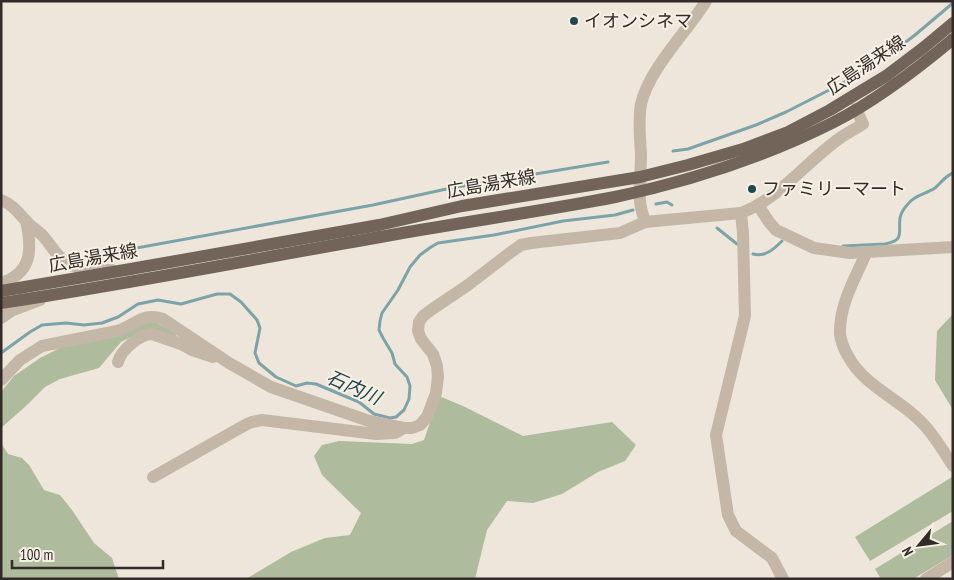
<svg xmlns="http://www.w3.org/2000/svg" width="954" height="580" viewBox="0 0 954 580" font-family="'PT Sans Narrow','Noto Sans JP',sans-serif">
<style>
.green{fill:#aebb9c}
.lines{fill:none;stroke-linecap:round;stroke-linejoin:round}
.stream{stroke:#7ca3a8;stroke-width:3}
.minor{stroke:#c5b7a7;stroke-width:12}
.major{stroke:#736459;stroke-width:12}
.poi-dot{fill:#21484f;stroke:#f7f0e5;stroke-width:2}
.labels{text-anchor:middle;stroke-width:4;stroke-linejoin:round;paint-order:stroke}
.poi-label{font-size:18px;fill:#322b27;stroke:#f7f0e5;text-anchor:start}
.street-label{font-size:18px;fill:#322b27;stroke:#f7f0e5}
.water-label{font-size:19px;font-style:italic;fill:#21484f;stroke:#f7f0e5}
</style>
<rect width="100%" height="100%" fill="#eee6da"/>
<!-- green -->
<g class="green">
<path d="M953 314V410L935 380 937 331Z"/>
<path d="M151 320 174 332 178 338 141 332 121 342 99 368 60 379 45 387 26 406 1 428V392L14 376 40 358 66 345Z"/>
<path d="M439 396 463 406 523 436 612 422 636 445 625 461 598 472 562 494 533 503 507 501 487 530 475 579H246L291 552 325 538 350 535 361 513 322 475 314 456 322 445 339 441 412 444 424 440Z"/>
<path d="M1 443 8 454 22 458 29 465 44 490 60 495 72 510 94 543 112 558 119 579H1Z"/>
<path d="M952 477 953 479V511L870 561 855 537Z"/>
<path d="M953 521V555L913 579H881L875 569Z"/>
</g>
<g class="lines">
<!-- stream -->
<g class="stream">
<path d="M673 151 688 149 756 125 786 112 841 84 878 63 915 35 953 3"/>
<path d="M656 204 667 202 672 205"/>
<path d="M717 228 737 244"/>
<path d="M843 246 885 244C905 240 898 233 900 218 901 213 905 207 908 204 914 195 926 194 935 188 941 183 945 176 953 173"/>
<path d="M109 253 373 205 451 188 608 162"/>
<path d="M753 254C765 257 773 250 782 241"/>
<path d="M1 353 30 332 42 325 66 323 84 325 102 323 118 317 138 304 158 300 181 304 217 294H230L241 302 257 320 260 328 255 353 259 363 276 377 296 386 307 383 316 384 359 402 374 414 390 418 396 417 404 410 409 399 410 386 407 377 395 364 392 353 383 338 379 330 380 321 382 313 398 290 410 267 420 255 431 247 438 243 494 235 563 221 615 215 633 210"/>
</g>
<!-- minor -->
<g class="minor">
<path d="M1 200C15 206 18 213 28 223 32 227 38 231 43 236 52 246 59 261 73 266 83 270 101 269 112 270"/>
<path d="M758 205 769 222 776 230 814 248 850 253 953 247"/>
<path d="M741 213 743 233 745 316 716 435 728 515 736 531 772 558 783 579"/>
<path d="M645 222C643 215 640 207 640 200 639 184 641 169 641 154 640 137 638 121 641 104 649 69 687 32 706 1"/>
<path d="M865 252 864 258C853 282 839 307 840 334 841 342 844 349 848 356 863 384 893 396 916 417 931 430 942 449 953 466"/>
<path d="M1 283C33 273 32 248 26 221"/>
<path d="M1 318 11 311 40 300"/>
<path d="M118 362C121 350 140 334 152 334L181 344 192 350 213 357"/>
<path d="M1 380 20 360 42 346 117 331C136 325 142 312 163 319L229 363 271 387 369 421 404 428H412L420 425 427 417 436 393 438 377 437 366 433 354 421 339 418 331 419 322 423 316 431 310 468 285 511 252 521 245 531 243 620 233 645 222 741 213C780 198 806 162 840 138 847 133 855 129 863 124L856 109"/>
<path d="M153 477 247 424 252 422 262 420 376 434 395 433 402 429"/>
<path d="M926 579 953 562"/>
</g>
<!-- major -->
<g class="major">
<path d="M1 291 125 270 379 225 462 206 640 177 688 165 743 149 788 132 830 110 886 76 923 48 953 23"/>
<path d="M1 303C134 283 265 257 397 234 470 221 543 211 615 197 690 181 765 157 834 122 877 100 916 70 953 39"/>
</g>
</g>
<!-- markers -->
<g class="poi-dot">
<circle cx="574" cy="21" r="5"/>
<circle cx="752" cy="189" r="5"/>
</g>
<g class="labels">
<!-- poi labels -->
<g class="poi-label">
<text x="584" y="27">イオンシネマ</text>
<text x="762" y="195">ファミリーマート</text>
</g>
<!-- street labels -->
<g class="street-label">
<text transform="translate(866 65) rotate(-34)" y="6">広島湯来線</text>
<text transform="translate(491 184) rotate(-10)" y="6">広島湯来線</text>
<text transform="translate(93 258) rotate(-10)" y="6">広島湯来線</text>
</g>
<!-- water labels -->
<g class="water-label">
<text transform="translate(354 387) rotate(24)" y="7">石内川</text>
</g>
</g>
<!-- border -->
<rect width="954" height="580" fill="none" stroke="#322b27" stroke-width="5"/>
<!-- north arrow -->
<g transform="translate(919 545) rotate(241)" stroke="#f7f0e5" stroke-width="4" paint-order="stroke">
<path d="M0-4L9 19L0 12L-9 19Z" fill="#322b27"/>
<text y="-8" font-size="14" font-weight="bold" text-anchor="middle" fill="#322b27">N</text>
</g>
<!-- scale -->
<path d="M12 560v8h151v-8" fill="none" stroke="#322b27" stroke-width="2.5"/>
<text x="20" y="560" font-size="15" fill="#322b27" stroke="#f7f0e5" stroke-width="4" paint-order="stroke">100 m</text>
</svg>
